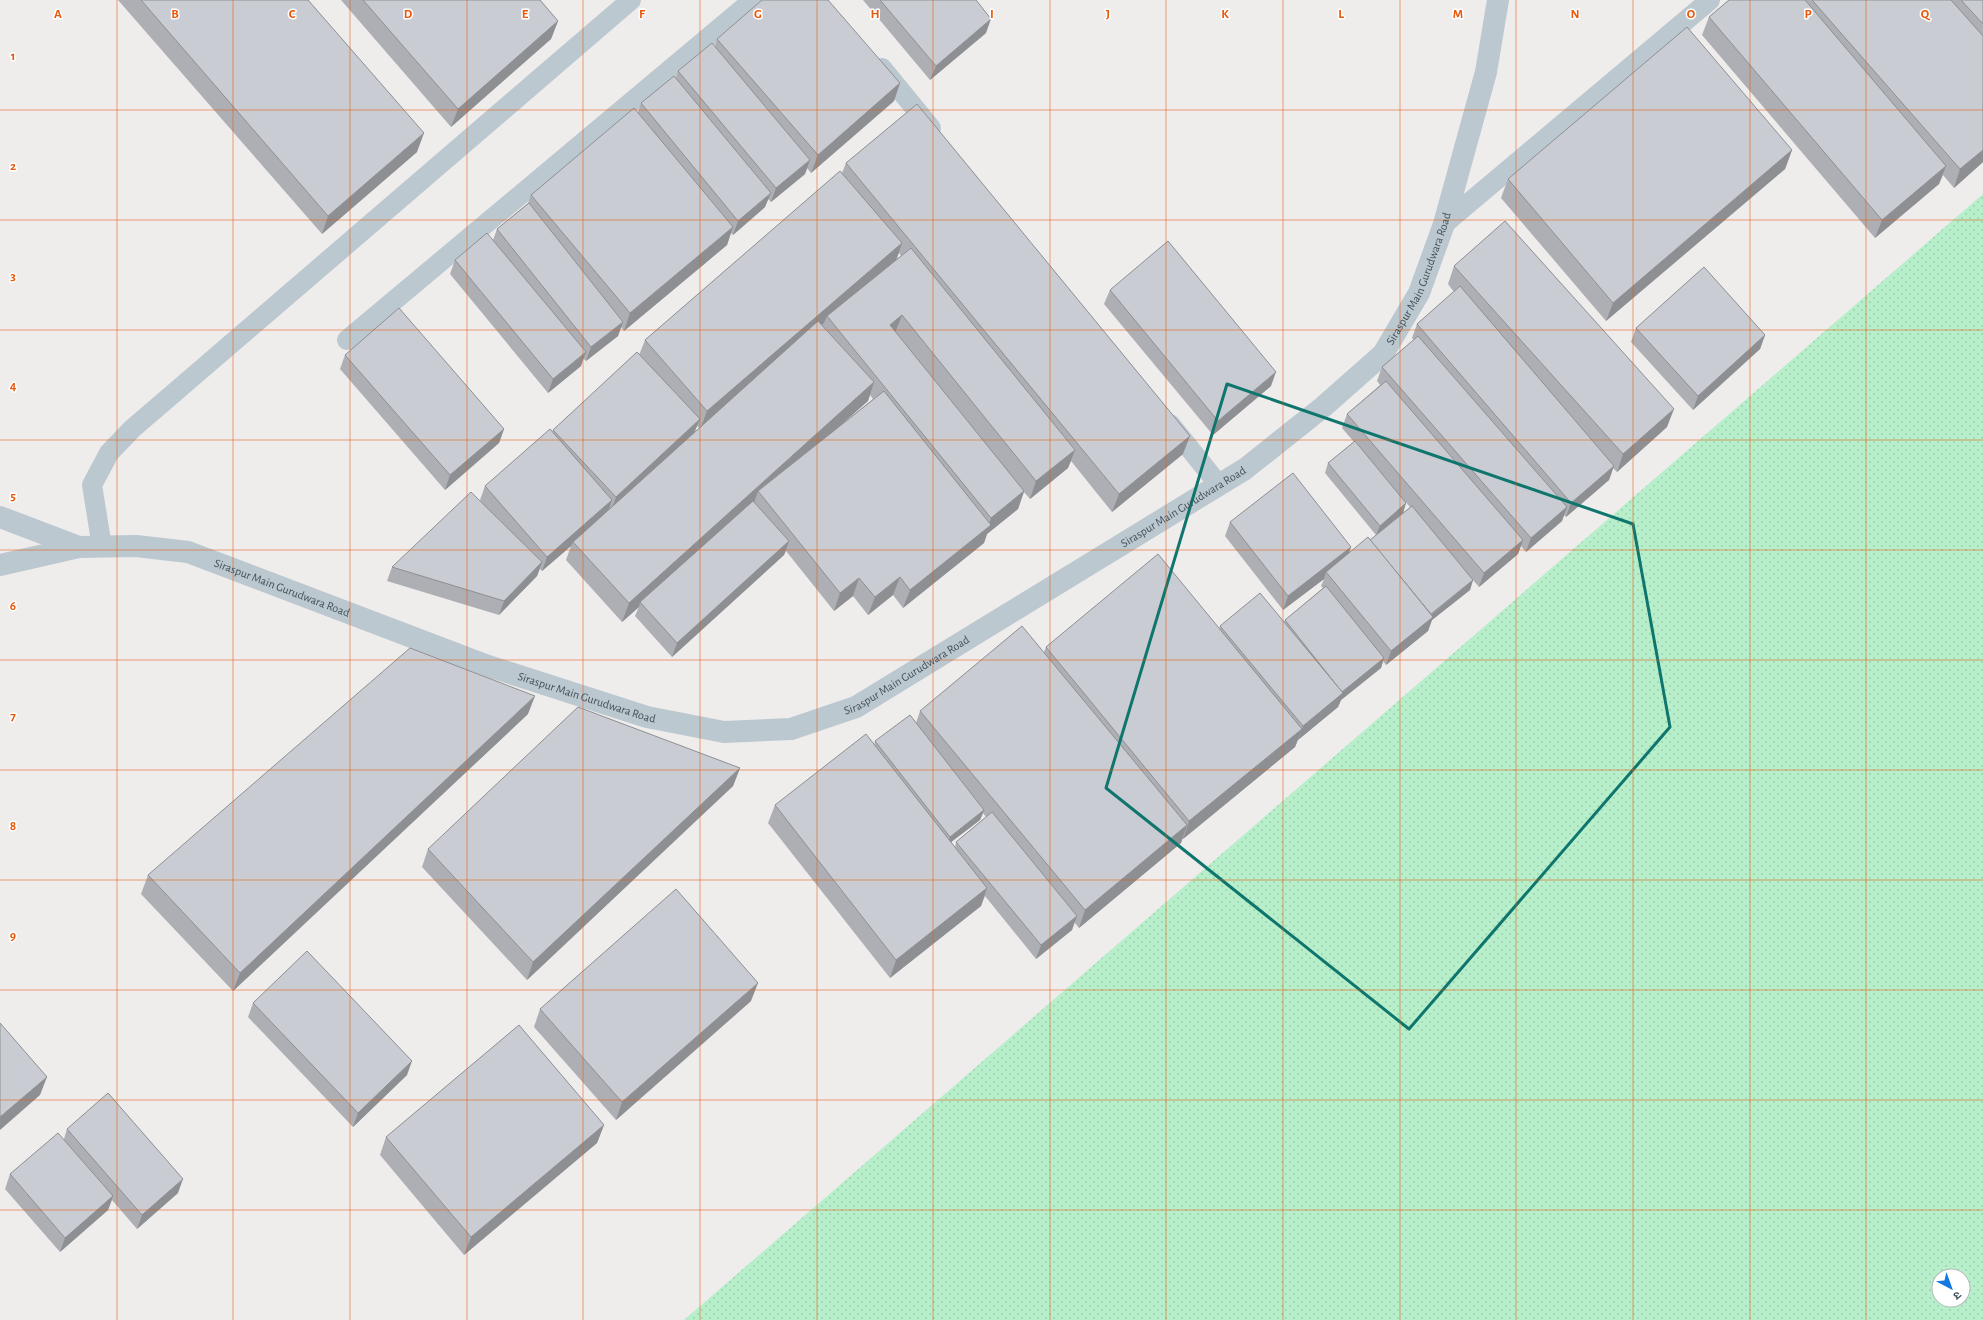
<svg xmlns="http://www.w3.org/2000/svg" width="1983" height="1320" viewBox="0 0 1983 1320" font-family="'Alegreya Sans','Noto Sans Devanagari',sans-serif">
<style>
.grass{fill:url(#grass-dots);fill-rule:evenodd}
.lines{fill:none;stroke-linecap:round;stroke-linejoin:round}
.service{stroke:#bcc8cf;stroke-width:20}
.tertiary{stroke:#bcc8cf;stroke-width:22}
.wall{fill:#adafb5;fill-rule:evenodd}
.shaded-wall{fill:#8d8f93}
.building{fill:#c9ccd2;stroke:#8d8f93}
.marked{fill:none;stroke:#0f766e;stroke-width:3;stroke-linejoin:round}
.grid{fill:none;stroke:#e8590c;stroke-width:1;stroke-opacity:0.55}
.labels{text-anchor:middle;stroke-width:3;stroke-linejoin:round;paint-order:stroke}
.street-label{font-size:12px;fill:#44515a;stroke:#fff}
.grid-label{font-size:13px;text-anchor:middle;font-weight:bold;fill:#e8590c;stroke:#fff;stroke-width:3;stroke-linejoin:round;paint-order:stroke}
</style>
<defs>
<pattern id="grass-dots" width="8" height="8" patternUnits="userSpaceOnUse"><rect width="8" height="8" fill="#b8efcb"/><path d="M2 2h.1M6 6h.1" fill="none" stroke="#9fcfb1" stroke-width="1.8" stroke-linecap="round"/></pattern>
</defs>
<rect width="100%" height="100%" fill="#efecec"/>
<!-- grass -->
<path class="grass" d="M1983 194V1320H684ZM1939 1276H1963V1300H1939Z"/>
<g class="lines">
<!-- service -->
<g class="service">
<path d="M882 68 931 128"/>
<path d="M1444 224 1710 0"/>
<path d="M347 340 753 0"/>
<path d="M1170 424 1219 485"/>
<path d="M102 547 92 485 109 453 132 429 631 0"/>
</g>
<!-- tertiary -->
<g class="tertiary">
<path d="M0 517 79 547"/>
<path id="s1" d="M0 565 79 547 136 546 188 552 488 666 647 717 724 732 791 729 856 707 1245 469 1323 407 1383 354 1419 293 1444 224 1486 72 1498 0"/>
</g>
</g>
<!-- wall -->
<g class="wall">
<path d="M118 0H308L417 152 322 234Z"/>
<path d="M341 0H540L558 21 551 39 451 127Z"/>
<path d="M863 0H976L986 33 930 80Z"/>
<path d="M1729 0H1983V162L1954 188 1943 175 1939 184 1875 238 1702 35 1709 17Z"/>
<path d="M717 39 900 83 894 101 811 173 807 168 805 174 771 202 768 199 765 207 733 235 731 233 727 245 624 331 621 327 618 336 586 361 583 358 581 366 548 393 450 274 455 260 493 240 497 229 528 203 531 195 638 112 641 103 676 78 678 71 715 46Z"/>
<path d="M1792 150 1785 169 1606 321 1501 198 1508 179Z"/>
<path d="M846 163 1183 454 1112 512 1071 461 1068 468 1030 499 1024 492 1018 509 987 534 984 543 903 608 893 595 868 615 853 596 834 611 786 551 784 555 672 657 635 616 639 607 622 622 566 560 571 546 542 571 540 569 537 576 499 615 387 581 392 567 483 504 480 500 485 486 552 432 553 430 639 355 645 340 842 173ZM899 253 901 256 896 259ZM870 395 873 399 838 427 868 401ZM697 426 699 428 695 431Z"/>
<path d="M1454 266 1667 427 1617 472 1613 468 1609 480 1566 517 1564 515 1562 521 1526 552 1521 546 1518 554 1479 587 1473 580 1470 590 1432 620 1428 631 1386 665 1383 661 1381 668 1341 700 1338 707 1298 740 1295 747 1183 839H1182L1181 843 1079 928 1074 922 1072 930 1036 959 985 896 981 906 890 978 768 823 775 805 874 745 875 741 916 723 920 711 1044 652 1046 647 1219 629 1220 626 1284 622 1285 620 1323 588 1321 586 1324 579 1283 610 1225 536 1230 522 1351 547 1349 553 1370 540 1376 535 1325 473 1328 463 1354 442 1342 428 1347 414 1380 385 1377 381 1382 367 1414 340 1412 338 1417 324 1454 292 1448 284ZM1403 499 1410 507 1403 513 1406 503ZM983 813 986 817 956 842 955 847 951 842 980 820Z"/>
<path d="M1110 290 1271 386 1213 435 1104 304Z"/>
<path d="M1636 328 1765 335 1760 349 1693 410 1631 342Z"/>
<path d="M345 355 504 429 499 443 445 490 340 369Z"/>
<path d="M528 714 233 991 141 894 148 875Z"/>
<path d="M740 768 733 786 527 980 422 867 428 849Z"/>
<path d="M751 1001 616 1120 534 1027 540 1009Z"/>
<path d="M253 1003 407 1075 353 1127 248 1017Z"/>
<path d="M604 1125 597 1143 464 1255 380 1155 386 1137Z"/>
<path d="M67 1129 178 1193 137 1229 112 1200 108 1210 60 1252 5 1189 10 1174 64 1139Z"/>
</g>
<!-- shaded-wall -->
<g class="shaded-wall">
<path d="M991 19 986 33 930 80 936 66Z"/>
<path d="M558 21 551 39 451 127 458 109Z"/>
<path d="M900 83 894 101 811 173 818 155Z"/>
<path d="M424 133 417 152 322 234 328 216Z"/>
<path d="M1792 150 1785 169 1606 321 1613 303Z"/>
<path d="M1983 150V162L1954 188 1960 169Z"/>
<path d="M810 160 805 174 771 202 776 188Z"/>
<path d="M1946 166 1939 184 1875 238 1882 220Z"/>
<path d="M771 193 765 207 733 235 738 221Z"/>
<path d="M733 227 727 245 624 331 630 313Z"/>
<path d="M902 243 896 261 827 316 824 323 700 430 707 411Z"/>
<path d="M902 315 895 333 890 325Z"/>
<path d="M623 322 618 336 586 361 591 347Z"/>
<path d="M1765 335 1760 349 1693 410 1698 396Z"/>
<path d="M586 352 581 366 548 393 553 379Z"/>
<path d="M1276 372 1271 386 1213 435 1218 421Z"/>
<path d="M874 382 868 401 762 495 758 491 754 503 640 602 639 607 622 622 629 603Z"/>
<path d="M1674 409 1667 427 1617 472 1623 454Z"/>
<path d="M700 419 694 433 611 511 616 497Z"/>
<path d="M504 429 499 443 445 490 450 475Z"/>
<path d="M1190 436 1183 454 1112 512 1119 494Z"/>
<path d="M1075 450 1068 468 1030 499 1036 481Z"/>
<path d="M1614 466 1609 480 1566 517 1571 503Z"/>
<path d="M1024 491 1018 509 987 534 984 543 903 608 910 590 988 527 991 518Z"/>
<path d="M612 500 607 514 573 542 571 546 542 571 547 557Z"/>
<path d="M1406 503 1403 513 1376 535 1380 526Z"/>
<path d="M1567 507 1562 521 1526 552 1531 538Z"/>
<path d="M1523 540 1518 554 1479 587 1484 573Z"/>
<path d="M789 541 784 555 672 657 677 643Z"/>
<path d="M1351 547 1346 561 1326 572 1324 579 1283 610 1288 596Z"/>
<path d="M542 562 537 576 499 615 504 601Z"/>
<path d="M900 577 893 595 868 615 875 597Z"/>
<path d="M859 578 853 596 834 611 840 593Z"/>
<path d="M1473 580 1470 590 1432 620 1428 631 1386 665 1391 651 1431 615Z"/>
<path d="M1384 658 1381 668 1341 700 1338 707 1298 740 1303 726 1342 692Z"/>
<path d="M535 696 528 714 233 991 240 973Z"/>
<path d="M1302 729 1295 747 1183 839 1189 821Z"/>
<path d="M740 768 733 786 527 980 533 962Z"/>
<path d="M984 810 980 820 946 846 950 837Z"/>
<path d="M1187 825 1181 843 1079 928 1085 910Z"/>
<path d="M987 888 981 906 890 978 896 960Z"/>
<path d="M1077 916 1072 930 1036 959 1041 945Z"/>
<path d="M758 983 751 1001 616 1120 622 1102Z"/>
<path d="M412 1061 407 1075 353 1127 358 1113Z"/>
<path d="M47 1077 40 1095 0 1130V1117Z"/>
<path d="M604 1125 597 1143 464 1255 471 1237Z"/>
<path d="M183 1179 178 1193 137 1229 142 1215Z"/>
<path d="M113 1196 108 1210 60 1252 65 1238Z"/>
</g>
<!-- building -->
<g class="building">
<path d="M141 0H308L424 133 328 216Z"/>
<path d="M363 0H540L558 21 458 109Z"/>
<path d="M762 0H828L900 83 818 155 717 39Z"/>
<path d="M880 0H976L991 19 936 66Z"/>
<path d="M1729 0H1805L1946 166 1882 220 1709 17Z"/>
<path d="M1812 0H1951L1983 36V150L1960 169Z"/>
<path d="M1961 0H1983V24Z"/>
<path d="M1687 27 1792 150 1613 303 1508 179Z"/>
<path d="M712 43 810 160 776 188 678 71Z"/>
<path d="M674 76 771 193 738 221 641 103Z"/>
<path d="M917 104 1190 436 1119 494 846 163Z"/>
<path d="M634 108 733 227 630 313 531 195Z"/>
<path d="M840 171 902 243 707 411 645 340Z"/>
<path d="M529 203 623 322 591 347 497 229Z"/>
<path d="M1505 221 1674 409 1623 454 1454 266Z"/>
<path d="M487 233 586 352 553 379 455 260Z"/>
<path d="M1168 241 1276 372 1218 421 1110 290Z"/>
<path d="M911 248 1075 450 1036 481 902 315 890 325 1024 491 991 518 827 316Z"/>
<path d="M1704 267 1765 335 1698 396 1636 328Z"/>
<path d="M1460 286 1614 466 1571 503 1417 324Z"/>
<path d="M399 308 504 429 450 475 345 355Z"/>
<path d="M818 321 874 382 629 603 573 542Z"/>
<path d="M1418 336 1567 507 1531 538 1382 367Z"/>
<path d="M637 352 700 419 616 497 553 430Z"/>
<path d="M1386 381 1523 540 1484 573 1347 414Z"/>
<path d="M884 391 991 525 910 590 900 577 875 597 859 578 840 593 758 491Z"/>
<path d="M550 429 612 500 547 557 485 486Z"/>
<path d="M1355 441 1406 503 1380 526 1328 463Z"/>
<path d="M1293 473 1351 547 1288 596 1230 522Z"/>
<path d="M471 492 542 562 504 601 392 567Z"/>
<path d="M753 501 789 541 677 643 640 602Z"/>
<path d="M1412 506 1473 580 1431 614 1370 540Z"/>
<path d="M1368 537 1433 617 1391 651 1326 572Z"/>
<path d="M1158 554 1302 729 1189 821 1046 647Z"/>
<path d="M1326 586 1384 658 1342 692 1285 620Z"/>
<path d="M1260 593 1343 693 1303 726 1220 626Z"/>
<path d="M1022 626 1187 825 1085 910 920 711Z"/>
<path d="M410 648 535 696 240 973 148 875Z"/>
<path d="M578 707 740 768 533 962 428 849Z"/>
<path d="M910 715 984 810 950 837 875 741Z"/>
<path d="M866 734 987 888 896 960 775 805Z"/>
<path d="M992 812 1077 916 1041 945 956 842Z"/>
<path d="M676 889 758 983 622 1102 540 1009Z"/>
<path d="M307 951 412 1061 358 1113 253 1003Z"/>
<path d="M0 1023 47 1077 0 1117Z"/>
<path d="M519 1025 604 1125 471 1237 386 1137Z"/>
<path d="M108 1093 183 1179 142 1215 67 1129Z"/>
<path d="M58 1133 113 1196 65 1238 10 1174Z"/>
</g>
<!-- marked area -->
<path class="marked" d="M1227 384 1633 524 1670 727 1409 1029 1106 788Z"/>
<!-- grid -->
<path class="grid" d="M117 0V1320M233 0V1320M350 0V1320M467 0V1320M583 0V1320M700 0V1320M817 0V1320M933 0V1320M1050 0V1320M1166 0V1320M1283 0V1320M1400 0V1320M1516 0V1320M1633 0V1320M1750 0V1320M1866 0V1320M0 110H1983M0 220H1983M0 330H1983M0 440H1983M0 550H1983M0 660H1983M0 770H1983M0 880H1983M0 990H1983M0 1100H1983M0 1210H1983"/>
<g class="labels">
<!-- street labels -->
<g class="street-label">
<text dy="4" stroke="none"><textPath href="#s1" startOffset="1612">Siraspur Main Gurudwara Road</textPath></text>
<text dy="4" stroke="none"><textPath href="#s1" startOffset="1276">Siraspur Main Gurudwara Road</textPath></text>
<text dy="4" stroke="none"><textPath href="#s1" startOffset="291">Siraspur Main Gurudwara Road</textPath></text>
<text dy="4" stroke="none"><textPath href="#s1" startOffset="952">Siraspur Main Gurudwara Road</textPath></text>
<text dy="4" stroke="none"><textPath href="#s1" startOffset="615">Siraspur Main Gurudwara Road</textPath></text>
</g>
</g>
<g class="grid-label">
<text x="58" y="18">A</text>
<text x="175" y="18">B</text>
<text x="292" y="18">C</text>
<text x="408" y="18">D</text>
<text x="525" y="18">E</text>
<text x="642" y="18">F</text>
<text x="758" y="18">G</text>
<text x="875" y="18">H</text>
<text x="992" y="18">I</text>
<text x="1108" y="18">J</text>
<text x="1225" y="18">K</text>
<text x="1341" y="18">L</text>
<text x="1458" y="18">M</text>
<text x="1575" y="18">N</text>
<text x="1691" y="18">O</text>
<text x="1808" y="18">P</text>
<text x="1925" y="18">Q</text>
<text x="13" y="60">1</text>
<text x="13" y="170">2</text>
<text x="13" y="280">3</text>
<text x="13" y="390">4</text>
<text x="13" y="500">5</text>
<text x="13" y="610">6</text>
<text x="13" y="720">7</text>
<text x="13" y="830">8</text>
<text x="13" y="940">9</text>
</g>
<!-- north arrow -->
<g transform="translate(1951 1288) rotate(139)"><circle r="19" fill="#ffffff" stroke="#b4b9bd"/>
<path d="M0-3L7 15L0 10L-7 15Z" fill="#1479e1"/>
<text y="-6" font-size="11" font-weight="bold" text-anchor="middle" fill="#44515a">उ</text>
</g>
</svg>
